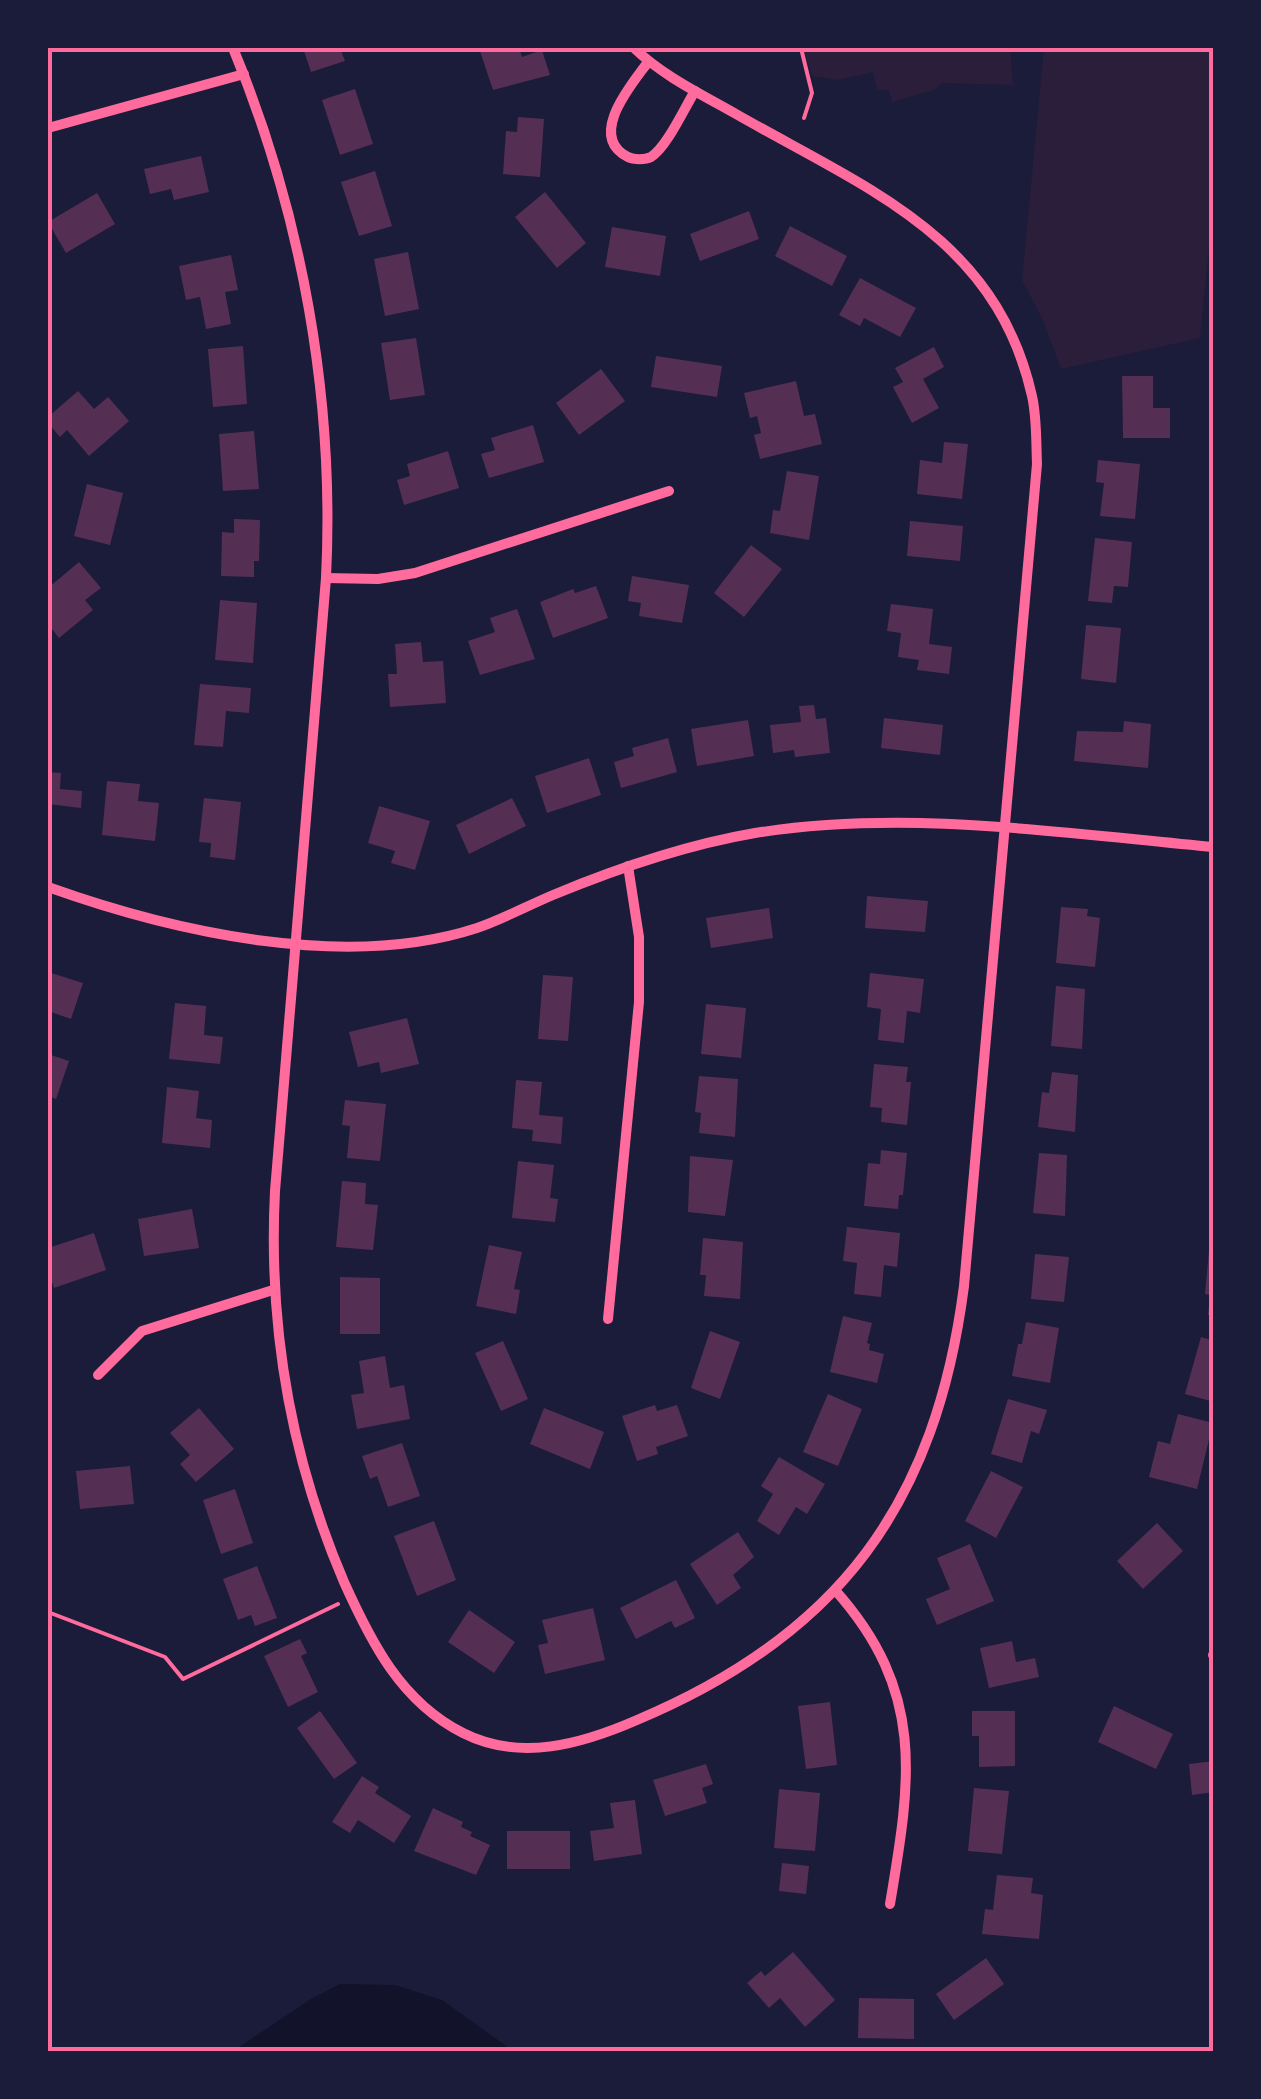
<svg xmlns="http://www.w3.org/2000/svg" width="1261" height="2099" viewBox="0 0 1261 2099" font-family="'PT Sans',sans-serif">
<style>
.green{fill:#2a1e3b}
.water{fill:#12122b}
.building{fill:#542f53}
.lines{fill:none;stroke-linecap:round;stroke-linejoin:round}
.path{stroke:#ff6b9d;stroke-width:4}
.minor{stroke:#ff6b9d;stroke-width:10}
.neatline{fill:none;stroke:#ff6b9d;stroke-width:4}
</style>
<rect width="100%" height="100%" fill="#1b1b3a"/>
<!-- green -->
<g class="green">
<path d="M803 48H1010L1013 85 942 83 934 90 892 102 889 90H877L873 72 837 80 812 76Z"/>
<path d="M1044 48H1213L1214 198 1200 338 1061 369 1043 320 1022 280Z"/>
</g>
<!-- water -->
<path class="water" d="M340 1984 395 1985 442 2000 513 2051H233L311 1999Z"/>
<!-- building -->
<g class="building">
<path d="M303 48H340L345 61 311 72Z"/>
<path d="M491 48H519L522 57 542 50 550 75 493 90 480 51Z"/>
<path d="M355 89 373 144 340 155 322 100Z"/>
<path d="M518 117 544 119 540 177 503 174 506 131 517 132Z"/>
<path d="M201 156 209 192 174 200 171 189 150 194 144 169Z"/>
<path d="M375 171 392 226 359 236 341 182Z"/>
<path d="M545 192 586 243 557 268 515 217Z"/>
<path d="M97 193 115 224 66 253 48 222Z"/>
<path d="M749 211 759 239 700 261 690 234Z"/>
<path d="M790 226 847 256 832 286 775 256Z"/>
<path d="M612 227 666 236 660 276 605 267Z"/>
<path d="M408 252 419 309 385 316 374 259Z"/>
<path d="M231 255 238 290 225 292 231 324 206 329 200 297 186 300 179 266Z"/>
<path d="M860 278 916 308 900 337 864 318 860 326 839 315Z"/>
<path d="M416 338 425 395 390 400 381 343Z"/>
<path d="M243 346 247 404 213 407 208 349Z"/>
<path d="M934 347 944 367 923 379 939 408 912 423 893 387 903 382 895 368Z"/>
<path d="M656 356 722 366 717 397 651 387Z"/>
<path d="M601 369 625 401 579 435 556 403Z"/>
<path d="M1122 376H1153V408H1170V438H1123Z"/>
<path d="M796 381 804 416 815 414 822 444 760 459 754 435 761 433 757 416 750 418 744 393Z"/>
<path d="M78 391 94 409 108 397 129 421 89 456 67 430 60 437 48 423V417Z"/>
<path d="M533 425 544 462 489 478 481 454 495 450 491 438Z"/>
<path d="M254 431 259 489 223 491 219 434Z"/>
<path d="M944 442 968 444 962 499 917 494 920 460 942 463Z"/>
<path d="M448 451 459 488 404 505 397 480 410 476 407 464Z"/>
<path d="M1098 460 1140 464 1135 519 1100 516 1104 483 1096 482Z"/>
<path d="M787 471 819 476 809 540 770 533 773 510 780 511Z"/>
<path d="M87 484 123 493 110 545 74 536Z"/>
<path d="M234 519 260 520 259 561H254V577L221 576 222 532 234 533Z"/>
<path d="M910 521 963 526 960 561 907 556Z"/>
<path d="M1095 538 1132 542 1128 587 1114 586 1112 603 1088 601Z"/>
<path d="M751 545 782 569 744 617 714 593Z"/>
<path d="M79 562 101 588 85 600 93 610 59 638 48 624V588Z"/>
<path d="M632 576 689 585 682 623 639 616 641 603 628 601Z"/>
<path d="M596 586 608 618 553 638 540 602 573 589 575 593Z"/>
<path d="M220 600 257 603 253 663 215 660Z"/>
<path d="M891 604 933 609 929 644 952 647 949 674 917 670 919 660 898 657 901 633 887 631Z"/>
<path d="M517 609 535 659 480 675 468 641 495 632 490 618Z"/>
<path d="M1086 625 1121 628 1116 683 1081 679Z"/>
<path d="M421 642 423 662 443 661 446 703 390 707 388 674H397L395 644Z"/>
<path d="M200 684 251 688 249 713 226 711 223 747 194 745Z"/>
<path d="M814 705 816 719 826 718 830 753 795 757 794 750 773 753 770 725 801 722 799 706Z"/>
<path d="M884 718 943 725 940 755 881 748Z"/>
<path d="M748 720 754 756 697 766 691 729Z"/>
<path d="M1124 721 1151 724 1148 768 1074 761 1077 731 1123 732Z"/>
<path d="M668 738 677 772 621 788 614 762 634 756 632 748Z"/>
<path d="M589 758 601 795 547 813 535 776Z"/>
<path d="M48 772 61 773 60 789 82 791 81 808 48 804Z"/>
<path d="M107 781 140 784 138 801 159 803 155 841 102 835Z"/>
<path d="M204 798 241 802 235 860 210 857 211 843 199 842Z"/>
<path d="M512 798 526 826 469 854 456 825Z"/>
<path d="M379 806 430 821 415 870 391 863 395 851 368 843Z"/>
<path d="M867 896 928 901 925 932 865 928Z"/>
<path d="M1061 907 1088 909 1087 916 1100 918 1095 967 1056 963Z"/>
<path d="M769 908 773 938 711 948 706 918Z"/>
<path d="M48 972 83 983 71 1019 48 1011Z"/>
<path d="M870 973 924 979 920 1013 907 1011 904 1043 878 1040 881 1009 867 1007Z"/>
<path d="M543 975 573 977 568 1041 538 1039Z"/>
<path d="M1056 986 1085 989 1082 1049 1051 1046Z"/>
<path d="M175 1003 206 1006 204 1035 223 1037 220 1064 169 1059Z"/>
<path d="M706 1004 746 1008 741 1058 701 1054Z"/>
<path d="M407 1018 419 1064 381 1073 379 1062 358 1067 349 1032Z"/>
<path d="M48 1054 69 1061 56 1099 48 1096Z"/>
<path d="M874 1064 908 1067 906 1082H911L907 1125 881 1122 882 1108 870 1107Z"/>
<path d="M1052 1072 1078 1075 1075 1132 1038 1127 1042 1092 1049 1093Z"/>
<path d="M699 1076 738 1079 735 1137 699 1133 701 1113 695 1112Z"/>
<path d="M516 1080 542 1082 539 1115 563 1117 561 1144 532 1141 533 1130 512 1128Z"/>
<path d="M167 1087 199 1091 196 1118 212 1120 210 1148 162 1143Z"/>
<path d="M345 1100 386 1104 380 1161 347 1158 350 1126 342 1125Z"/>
<path d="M881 1150 907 1153 903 1195H899L898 1209 864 1206 868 1163 880 1164Z"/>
<path d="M1039 1153 1067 1155 1065 1216 1033 1213Z"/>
<path d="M690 1156 733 1160 725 1216 688 1212Z"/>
<path d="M518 1161 554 1165 550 1198 558 1199 555 1222 512 1218Z"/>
<path d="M342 1181 366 1183 365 1204 378 1205 373 1250 336 1247Z"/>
<path d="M192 1209 199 1248 144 1256 138 1219Z"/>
<path d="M847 1227 900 1233 897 1267 884 1265 881 1297 854 1294 857 1263 843 1261Z"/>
<path d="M94 1233 106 1270 54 1288 48 1270V1248Z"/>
<path d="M703 1238 743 1242 740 1299 704 1296 706 1275H700Z"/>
<path d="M489 1245 522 1252 514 1289 520 1290 516 1314 476 1306Z"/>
<path d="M1209 1250 1214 1251V1315H1208L1210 1295 1205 1294Z"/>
<path d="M1035 1254 1069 1257 1064 1302 1031 1299Z"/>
<path d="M340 1277 380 1278V1334H340Z"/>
<path d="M843 1316 872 1323 867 1343 870 1344 869 1350 884 1354 877 1383 830 1372Z"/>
<path d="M1026 1322 1059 1328 1050 1383 1012 1376 1018 1344H1022Z"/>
<path d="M710 1331 740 1342 720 1399 691 1388Z"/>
<path d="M1201 1337 1214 1341V1402L1185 1394Z"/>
<path d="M503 1341 528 1399 501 1411 475 1353Z"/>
<path d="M385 1356 390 1388 404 1385 410 1419 357 1429 351 1395 364 1393 359 1361Z"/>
<path d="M828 1394 862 1409 838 1466 803 1452Z"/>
<path d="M1008 1399 1047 1410 1039 1434 1031 1431 1022 1463 991 1454Z"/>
<path d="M655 1405 657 1411 677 1405 688 1436 656 1447 658 1454 637 1461 622 1416Z"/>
<path d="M199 1408 234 1449 196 1482 180 1464 190 1455 170 1433Z"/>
<path d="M544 1408 604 1432 590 1469 530 1444Z"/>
<path d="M1178 1414 1213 1423 1197 1489 1149 1477 1158 1441 1170 1444Z"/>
<path d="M402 1443 420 1496 388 1507 377 1476 370 1479 362 1456Z"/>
<path d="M779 1457 825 1484 807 1514 796 1507 779 1535 757 1521 773 1494 761 1486Z"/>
<path d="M130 1466 134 1504 80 1509 76 1471Z"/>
<path d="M991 1471 1023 1487 996 1538 965 1521Z"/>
<path d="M235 1489 253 1543 221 1554 203 1500Z"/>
<path d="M434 1521 456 1580 417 1596 394 1536Z"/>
<path d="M1157 1523 1183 1551 1143 1589 1117 1561Z"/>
<path d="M738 1532 754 1557 733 1575 741 1588 717 1605 690 1564Z"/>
<path d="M970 1544 994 1601 937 1625 926 1599 950 1589 937 1558Z"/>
<path d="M257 1566 277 1618 255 1626 251 1615 238 1620 223 1579Z"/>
<path d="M676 1580 695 1618 675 1628 671 1621 636 1639 620 1608Z"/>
<path d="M593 1608 605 1660 545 1674 538 1645 548 1643 542 1620Z"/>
<path d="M469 1610 515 1642 494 1673 448 1642Z"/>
<path d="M300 1639 307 1653 301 1656 318 1692 288 1707 264 1656Z"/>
<path d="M1012 1641 1016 1662 1035 1658 1039 1677 989 1688 980 1648Z"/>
<path d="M830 1702 837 1765 806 1769 798 1706Z"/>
<path d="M1114 1706 1173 1734 1156 1769 1098 1742Z"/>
<path d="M320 1711 357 1763 334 1779 297 1728Z"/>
<path d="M972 1711H1015V1766L979 1767V1736H972Z"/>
<path d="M1214 1761V1792L1192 1795 1189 1764Z"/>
<path d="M706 1764 713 1784 702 1788 707 1803 665 1816 653 1780Z"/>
<path d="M362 1776 379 1787 375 1793 411 1816 394 1843 358 1820 350 1833 332 1822Z"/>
<path d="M974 1788 1009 1791 1002 1854 968 1851Z"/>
<path d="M779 1789 820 1793 815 1851 774 1848Z"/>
<path d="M635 1800 642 1854 594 1861 590 1831 614 1828 610 1803Z"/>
<path d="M433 1808 463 1822 461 1827 472 1832 470 1836 490 1845 476 1875 414 1851Z"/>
<rect x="507" y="1831" width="63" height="38"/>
<path d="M782 1863 809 1866 806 1894 779 1891Z"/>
<path d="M997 1875 1033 1878 1031 1893 1043 1895 1039 1939 982 1934 985 1909 993 1910Z"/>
<path d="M793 1952 835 2000 805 2027 780 1998 769 2008 747 1983 761 1971 765 1976Z"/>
<path d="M986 1958 1004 1984 954 2020 936 1994Z"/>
<path d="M859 1998 914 1999V2039L858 2038Z"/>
</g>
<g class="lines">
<!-- path -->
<g class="path">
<path d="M801 48 812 93 804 118"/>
<path d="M48 1612 165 1657 183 1679 338 1604"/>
</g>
<!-- minor -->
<g class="minor">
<path d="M233 48C302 215 335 398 326 578L275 1191C268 1328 290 1456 344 1582 371 1642 401 1702 463 1733 520 1762 582 1744 637 1720 840 1635 936 1503 964 1286L1037 464C1036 442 1037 418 1032 396 996 236 865 188 736 114 701 94 663 76 634 48"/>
<path d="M648 62C633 83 586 136 628 157 634 160 645 160 651 157 667 147 685 107 695 91"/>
<path d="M48 128 244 74"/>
<path d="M326 578 378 579 415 573 669 491"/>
<path d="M48 887C174 932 346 971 477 928 503 919 527 906 553 895 618 868 685 845 755 833 907 809 1061 833 1214 847"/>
<path d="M608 1319 639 1002V937L628 866"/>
<path d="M98 1375 142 1331 273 1290"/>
<path d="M835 1590C926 1692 911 1779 890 1904"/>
<path d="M1213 1655 1214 1654"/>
</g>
</g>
<!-- border -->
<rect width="1261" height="2099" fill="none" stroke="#1b1b3a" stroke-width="100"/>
<rect x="50" y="50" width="1161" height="1999" class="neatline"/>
</svg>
